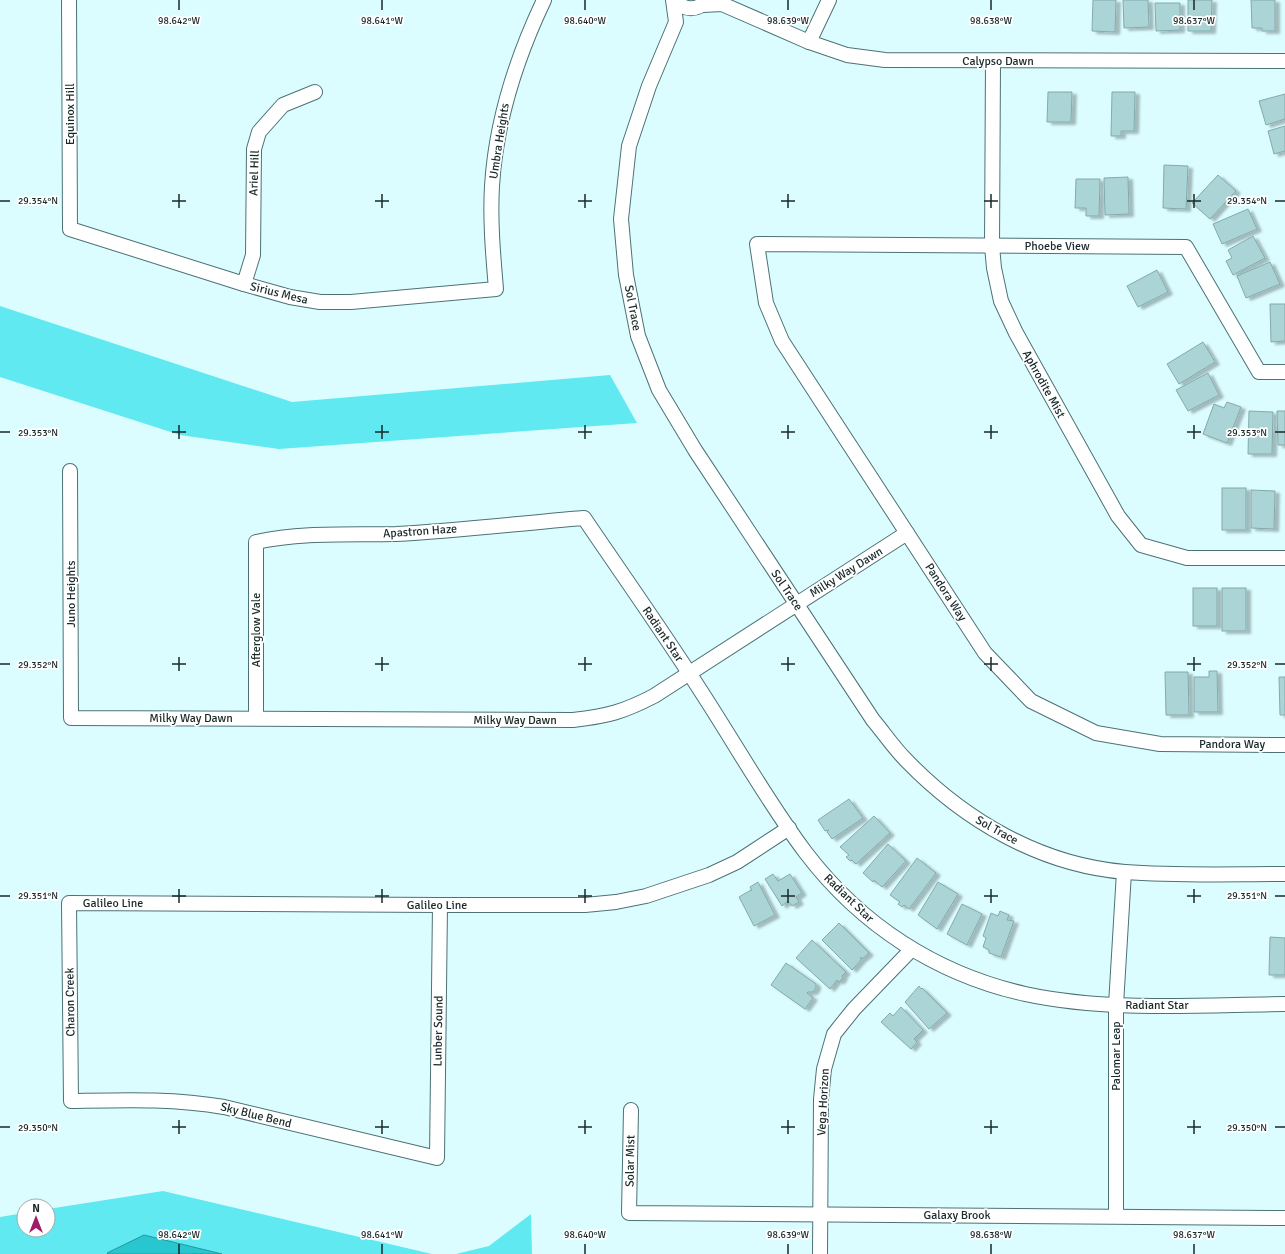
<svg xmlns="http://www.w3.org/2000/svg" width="1285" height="1254" viewBox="0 0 1285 1254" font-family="Signika,sans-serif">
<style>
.green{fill:#60e9f1}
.water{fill:#28c6cf;stroke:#24979e}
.building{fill:#abd4d6;stroke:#83aaac;filter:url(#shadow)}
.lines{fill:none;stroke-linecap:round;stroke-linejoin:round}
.street-casing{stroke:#4c7274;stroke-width:16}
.street{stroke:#fff;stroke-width:14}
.ticks{fill:none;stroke:#19292a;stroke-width:1.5}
.labels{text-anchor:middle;stroke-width:3.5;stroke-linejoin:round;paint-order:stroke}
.street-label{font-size:12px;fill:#19292a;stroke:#fff}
.ticks-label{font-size:10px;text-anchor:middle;fill:#19292a;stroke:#fff;stroke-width:3.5;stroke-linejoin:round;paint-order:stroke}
</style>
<defs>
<filter id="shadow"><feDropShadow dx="4.5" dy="2.5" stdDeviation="1" flood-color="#0004"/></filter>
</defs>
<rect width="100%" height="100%" fill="#dcfdff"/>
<!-- green -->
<g class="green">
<path d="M0 306 292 402 610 375 637 423 279 449 180 435 0 377Z"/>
<path d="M163 1191 432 1254H0V1217L24 1213V1230H48V1209Z"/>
<path d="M531 1214 532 1254H456L489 1246Z"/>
</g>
<!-- water -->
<path class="water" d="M144 1235 222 1254H108L107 1253Z"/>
<!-- building -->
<g class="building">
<path d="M1093 0H1116L1115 32 1092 31Z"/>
<path d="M1123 0H1148L1149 27 1124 28Z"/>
<path d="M1188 0H1212L1211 31H1188Z"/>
<path d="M1251 0H1275V31H1262V28H1252Z"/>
<path d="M1155 3H1180V30L1156 31Z"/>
<path d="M1048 92H1072L1071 122H1047Z"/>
<path d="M1112 92H1135L1134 131H1121V136H1111Z"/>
<path d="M1285 94V119L1266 125 1259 101Z"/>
<path d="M1285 126V151L1274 154 1268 131Z"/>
<path d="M1164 165 1188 166 1186 209 1163 208Z"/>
<path d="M1218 175 1236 191 1210 219 1192 203Z"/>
<path d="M1128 177 1129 214 1105 215 1104 178Z"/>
<path d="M1076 179H1100L1099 216H1086V208H1075Z"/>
<path d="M1248 209 1257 229 1222 244 1213 224Z"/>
<path d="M1253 236 1265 258 1233 275 1226 261 1232 258 1228 250Z"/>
<path d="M1270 262 1280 284 1246 298 1237 276Z"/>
<path d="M1157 270 1168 292 1138 307 1127 286Z"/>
<path d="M1270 304H1285V341L1271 342Z"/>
<path d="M1203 342 1215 362 1179 384 1167 364Z"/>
<path d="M1208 373 1219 395 1188 411 1176 390Z"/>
<path d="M1227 402 1241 407 1227 443 1203 434 1214 404 1224 408Z"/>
<path d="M1249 411 1273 412 1272 454H1248Z"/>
<path d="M1277 411H1285V445H1278Z"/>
<rect x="1222" y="488" width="24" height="42"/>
<path d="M1251 490 1275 491 1274 529 1251 528Z"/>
<rect x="1193" y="588" width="24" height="38"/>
<rect x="1222" y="588" width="24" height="43"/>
<path d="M1209 671H1217L1218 712H1194V677H1209Z"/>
<path d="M1165 672H1188L1189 715H1166Z"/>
<path d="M1279 677H1285V715H1280Z"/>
<path d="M849 799 863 818 832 839 827 832 829 830 825 831 818 820Z"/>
<path d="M874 816 890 833 856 864 852 860 850 861 846 857 849 855 840 847Z"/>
<path d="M888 844 906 861 882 887 874 880 873 882 863 873Z"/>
<path d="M917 858 936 873 909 909 904 905 902 907 898 904 900 902 890 895Z"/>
<path d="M773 874 778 881 790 874 802 893 796 897 799 902 792 906 788 901 782 906 765 879Z"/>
<path d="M758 882 775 915 754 926 739 897 751 890 752 891 750 887Z"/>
<path d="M938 882 958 894 937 929 918 915Z"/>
<path d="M962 904 982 914 967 945 947 934Z"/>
<path d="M1000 911 1009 915 1007 920 1014 921 1001 957 989 953V950L983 947 986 938 983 936 991 913 998 916Z"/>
<path d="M839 923 869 953 862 959 861 957V960L852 970 822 940Z"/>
<path d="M1270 937 1285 938V975H1269Z"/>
<path d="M812 940 846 972 842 976 843 978 839 982 837 980 830 989 796 958Z"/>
<path d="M786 963 816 984V988L813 992H808L807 993 813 998 805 1009 771 985Z"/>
<path d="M919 986 921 989 922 988 947 1013 929 1029 905 1002Z"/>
<path d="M901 1007 923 1030 914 1039 917 1042 911 1049 881 1022 890 1013 893 1016Z"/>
</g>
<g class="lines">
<defs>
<g id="street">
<path d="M69 0 70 229 244 284 290 297 320 302H351L496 289C493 254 490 220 492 186 496 120 516 59 544 0"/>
<path d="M673 0 676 22 649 86 629 146 621 219 626 275 638 336 659 390 695 450 873 720C884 733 894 748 906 760 964 820 1040 865 1125 872 1178 876 1232 874 1285 874"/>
<path d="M675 0C684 11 698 11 707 0"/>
<path d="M703 5 722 4 809 42 847 55 885 60 1285 61"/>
<path d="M809 42 829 0"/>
<path d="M993 61 992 246 994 268 1001 301 1016 333 1118 516 1141 545 1187 558H1285"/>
<path d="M244 284 253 255 254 149 259 132 283 105 315 92"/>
<path d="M1285 372H1259L1186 247 757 244 766 303 782 341 985 653 1031 701 1096 733 1160 744 1285 745"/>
<path d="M70 471 71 718 573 720C608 716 623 712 654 696L907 533"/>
<path d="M256 718V542C303 532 348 535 396 534 458 531 521 523 584 518 624 577 666 636 704 696 737 747 769 804 806 853 861 925 936 974 1025 994 1109 1012 1199 1005 1285 1004"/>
<path d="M440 905 437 1158 224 1107C173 1098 123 1100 71 1101L69 903 440 905H585L616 902 646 896 709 875 737 862 789 828"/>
<path d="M631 1110 629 1213 1285 1218"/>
<path d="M1116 1216V1005L1124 872"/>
<path d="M820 1254 821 1099 824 1069 834 1034 854 1009 911 950"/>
</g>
</defs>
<!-- street casing -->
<use href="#street" class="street-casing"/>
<!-- street -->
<use href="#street" class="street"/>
</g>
<!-- ticks -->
<path class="ticks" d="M179 0V10M382 0V10M585 0V10M788 0V10M991 0V10M1194 0V10M179 194V208M382 194V208M585 194V208M788 194V208M991 194V208M1194 194V208M0 201H10M172 201H186M375 201H389M578 201H592M781 201H795M984 201H998M1187 201H1201M1275 201H1285M179 425V439M382 425V439M585 425V439M788 425V439M991 425V439M1194 425V439M0 432H10M172 432H186M375 432H389M578 432H592M781 432H795M984 432H998M1187 432H1201M1275 432H1285M179 657V671M382 657V671M585 657V671M788 657V671M991 657V671M1194 657V671M0 664H10M172 664H186M375 664H389M578 664H592M781 664H795M984 664H998M1187 664H1201M1275 664H1285M179 889V903M382 889V903M585 889V903M788 889V903M991 889V903M1194 889V903M0 896H10M172 896H186M375 896H389M578 896H592M781 896H795M984 896H998M1187 896H1201M1275 896H1285M179 1120V1134M382 1120V1134M585 1120V1134M788 1120V1134M991 1120V1134M1194 1120V1134M0 1127H10M172 1127H186M375 1127H389M578 1127H592M781 1127H795M984 1127H998M1187 1127H1201M1275 1127H1285M179 1244V1254M382 1244V1254M585 1244V1254M788 1244V1254M991 1244V1254M1194 1244V1254"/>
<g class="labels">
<!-- street labels -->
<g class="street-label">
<text x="998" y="65">Calypso Dawn</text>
<text transform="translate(70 114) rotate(-90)" y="4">Equinox Hill</text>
<text transform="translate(499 141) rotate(-81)" y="4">Umbra Heights</text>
<text transform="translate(254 173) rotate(-88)" y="4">Ariel Hill</text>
<text x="1057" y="250">Phoebe View</text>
<text transform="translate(279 293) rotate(14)" y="4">Sirius Mesa</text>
<text transform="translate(633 308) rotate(79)" y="4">Sol Trace</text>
<text transform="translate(1044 384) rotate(61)" y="4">Aphrodite Mist</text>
<text transform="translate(420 531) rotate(-4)" y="4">Apastron Haze</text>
<text transform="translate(846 572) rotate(-32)" y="4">Milky Way Dawn</text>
<text transform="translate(787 590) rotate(56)" y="4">Sol Trace</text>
<text transform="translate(946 592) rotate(57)" y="4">Pandora Way</text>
<text transform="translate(71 594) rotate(-90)" y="4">Juno Heights</text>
<text transform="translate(256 630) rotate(-90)" y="4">Afterglow Vale</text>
<text transform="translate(663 634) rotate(56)" y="4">Radiant Star</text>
<text x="191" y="722">Milky Way Dawn</text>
<text x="515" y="724">Milky Way Dawn</text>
<text x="1232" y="748">Pandora Way</text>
<text transform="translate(997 830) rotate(29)" y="4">Sol Trace</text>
<text transform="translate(849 898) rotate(44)" y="4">Radiant Star</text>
<text x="113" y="907">Galileo Line</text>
<text x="437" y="909">Galileo Line</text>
<text transform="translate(70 1002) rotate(-91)" y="4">Charon Creek</text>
<text x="1157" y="1009">Radiant Star</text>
<text transform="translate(438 1031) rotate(-89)" y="4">Lunber Sound</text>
<text transform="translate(1116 1056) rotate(-90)" y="4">Palomar Leap</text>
<text transform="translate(823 1102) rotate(-87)" y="4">Vega Horizon</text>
<text transform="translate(256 1115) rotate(14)" y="4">Sky Blue Bend</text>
<text transform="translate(630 1161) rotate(-89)" y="4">Solar Mist</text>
<text x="957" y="1219">Galaxy Brook</text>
</g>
</g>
<g class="ticks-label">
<text x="179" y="24">98.642°W</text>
<text x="382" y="24">98.641°W</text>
<text x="585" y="24">98.640°W</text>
<text x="788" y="24">98.639°W</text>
<text x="991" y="24">98.638°W</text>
<text x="1194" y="24">98.637°W</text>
<text x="38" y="204">29.354°N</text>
<text x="1247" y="204">29.354°N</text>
<text x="38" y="436">29.353°N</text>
<text x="1247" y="436">29.353°N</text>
<text x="38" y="668">29.352°N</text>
<text x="1247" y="668">29.352°N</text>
<text x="38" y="899">29.351°N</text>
<text x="1247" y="899">29.351°N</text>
<text x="38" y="1131">29.350°N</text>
<text x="1247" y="1131">29.350°N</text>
<text x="179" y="1238">98.642°W</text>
<text x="382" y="1238">98.641°W</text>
<text x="585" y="1238">98.640°W</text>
<text x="788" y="1238">98.639°W</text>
<text x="991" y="1238">98.638°W</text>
<text x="1194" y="1238">98.637°W</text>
</g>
<!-- north arrow -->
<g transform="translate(36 1218)"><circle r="19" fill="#ffffff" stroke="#a3a9aa"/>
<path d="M0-3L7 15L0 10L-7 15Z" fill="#a01b6a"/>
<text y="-6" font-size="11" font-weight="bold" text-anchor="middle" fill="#19292a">N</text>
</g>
</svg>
